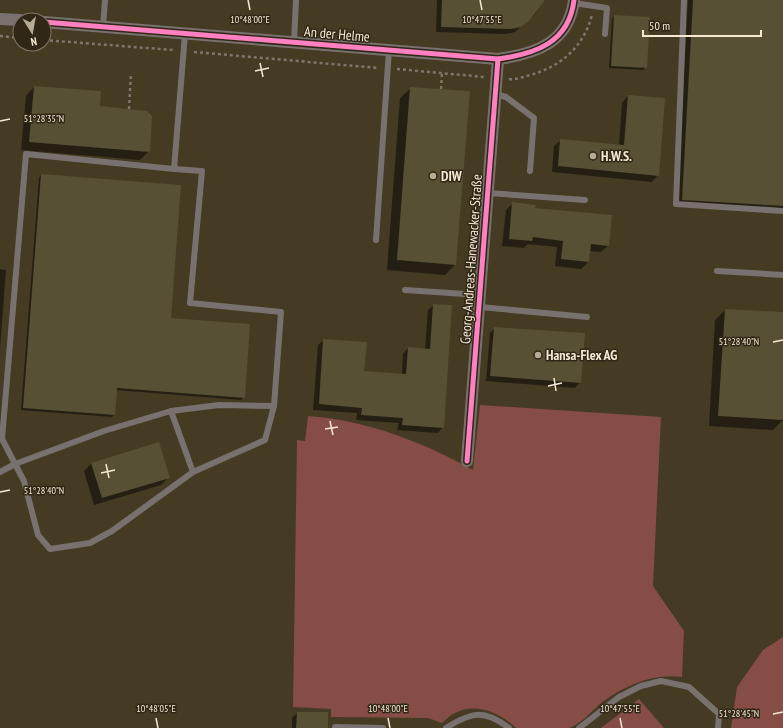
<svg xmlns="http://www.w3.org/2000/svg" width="783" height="728" viewBox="0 0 783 728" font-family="'PT Sans Narrow',sans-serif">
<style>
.green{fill:#864c46}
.shadow{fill:#0007}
.building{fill:#575034}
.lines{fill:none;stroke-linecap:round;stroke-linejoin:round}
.path{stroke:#7d766e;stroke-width:2.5;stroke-dasharray:3 3;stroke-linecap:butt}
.lane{stroke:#78716f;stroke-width:6}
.street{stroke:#78716f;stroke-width:12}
.cycleway-casing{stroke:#302716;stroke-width:8}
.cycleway{stroke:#ff80c0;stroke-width:5}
.ticks{fill:none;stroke:#f5e9d3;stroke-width:1.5}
.poi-dot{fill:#b7ac95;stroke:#302716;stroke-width:1.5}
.labels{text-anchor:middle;stroke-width:3;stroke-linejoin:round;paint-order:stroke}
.street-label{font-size:14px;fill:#f5e9d3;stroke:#302716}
.poi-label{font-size:14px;font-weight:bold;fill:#f5e9d3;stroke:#302716;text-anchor:start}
.ticks-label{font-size:10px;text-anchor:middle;fill:#f5e9d3;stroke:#302716;stroke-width:3;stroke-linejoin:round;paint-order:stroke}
</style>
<rect width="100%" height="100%" fill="#453a22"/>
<!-- green -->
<g class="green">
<path d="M480 405 661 417 653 586 684 631 682 677C653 673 623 686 600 704 591 712 581 724 569 728 559 728 528 728 516 728 500 713 476 702 455 713 450 715 446 720 442 723L428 718 331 717V709L293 707 297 440 305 441 308 416C366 420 423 442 473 470Z"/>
<path d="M783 637V728H731L737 687 763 650Z"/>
<path d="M639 699 664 728H601Z"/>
</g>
<!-- shadow -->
<g class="shadow">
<path d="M437 0H542L535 14 530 19 515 32 505 34 436 32Z"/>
<path d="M688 0H783V210L677 205Z"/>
<path d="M614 16 649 18 646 67 643 70 609 68 612 19Z"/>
<path d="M34 87 99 107 149 151 140 160 21 150 26 96Z"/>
<path d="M411 88 455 265 445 275 387 270 400 98Z"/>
<path d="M628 96 658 175 652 182 552 172 554 146 561 140 619 145 622 103Z"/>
<path d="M41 175 170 319 244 397 241 400 116 390 114 414 112 417 21 410 39 178Z"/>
<path d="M513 203 608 246 601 252 589 251 588 262 581 269 555 266 557 247 528 244 524 248 502 246 506 210Z"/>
<path d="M0 269 6 270 0 348Z"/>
<path d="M434 305 443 427 438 433 397 430 399 423 356 420 357 413 313 410 318 345 324 340 363 372 402 374 403 354 408 348 425 349 428 310Z"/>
<path d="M725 310 783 315V420L773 430 709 426 715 320Z"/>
<path d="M495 328 580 382 575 388 486 381 490 333Z"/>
<path d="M92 463 169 477 161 485 94 505 84 471Z"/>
<path d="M297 713 327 728H292V718Z"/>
</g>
<!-- building -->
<g class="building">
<path d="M442 0H545L529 21 521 27 511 29 441 27Z"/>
<path d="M693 0H783V206L682 200Z"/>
<path d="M614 15 650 17 647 68 611 66Z"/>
<path d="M34 86 101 91 100 106 147 111 152 116 150 152 29 142Z"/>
<path d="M410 87 470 91 456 265 397 260Z"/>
<path d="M628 95 665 98 659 176 558 166 560 139 624 145Z"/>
<path d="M41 174 181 185 171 318 250 324 245 398 117 388 115 415 23 408Z"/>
<path d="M512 202 536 205 535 208 612 215 609 246 591 244 589 262 561 259 563 241 533 237 532 241 509 239Z"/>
<path d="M433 304 452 305 444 428 402 425 403 418 361 415 362 408 319 404 323 339 367 342 364 371 406 374 408 347 430 349Z"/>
<path d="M725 309 783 312V420L718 416Z"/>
<path d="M494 327 585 333 581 383 490 376Z"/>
<path d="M159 442 170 478 102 498 91 463Z"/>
<path d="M297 712H328V728H296Z"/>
</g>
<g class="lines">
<!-- path -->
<g class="path">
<path d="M0 36 20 38"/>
<path d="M44 40 173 50"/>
<path d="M194 52 378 68"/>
<path d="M397 69 484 77"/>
<path d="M509 79C516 80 523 77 530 75 561 67 584 46 592 15"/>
<path d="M441 89 442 73"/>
<path d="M129 109 131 73"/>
</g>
<!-- lane -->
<g class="lane">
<path d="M684 0 676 204 783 211"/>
<path d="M574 3 607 8 605 34"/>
<path d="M103 27 105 0"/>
<path d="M294 42 296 0"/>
<path d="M495 94 506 97 534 118 530 171"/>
<path d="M174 169 26 154 2 439 24 481 38 535 50 549 90 543 112 531 193 472 265 440 274 406"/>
<path d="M488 193 585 200"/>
<path d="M376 240 389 50"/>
<path d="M717 271 783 275"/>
<path d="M405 290 480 295"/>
<path d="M480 307 587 317"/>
<path d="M171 411 193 472"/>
<path d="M0 472 15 464 104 431 171 411 219 405 274 406 281 312 190 303 202 171 174 169 185 34"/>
<path d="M335 727 383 728"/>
<path d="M446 728C471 712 484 709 509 728"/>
<path d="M579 728 619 697 641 686 661 681 689 687 719 714 718 728"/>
</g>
<!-- street -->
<g class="street">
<path d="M0 19 20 20"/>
<path d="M44 22 498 59C535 54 569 43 574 0"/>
<path d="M467 461 498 59"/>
</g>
<defs>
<g id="cycleway">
<path d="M44 22 498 59C535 54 569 43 574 0"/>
<path d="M467 461 498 59"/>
</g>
</defs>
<!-- cycleway casing -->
<use href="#cycleway" class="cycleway-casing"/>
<!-- cycleway -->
<use href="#cycleway" class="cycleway"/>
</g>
<!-- ticks -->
<path class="ticks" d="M248 0 250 10M480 0 482 10M260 63 263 77M255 71 269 68M0 121 10 119M773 342 783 340M554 378 556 391M548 386 562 383M330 421 333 435M325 429 338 427M106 464 109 478M101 473 115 470M0 492 10 490M773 714 783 712M156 718 158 728M388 718 390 728M620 718 622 728"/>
<!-- markers -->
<g class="poi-dot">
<circle cx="593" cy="156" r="4"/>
<circle cx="433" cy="176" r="4"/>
<circle cx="538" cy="355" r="4"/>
</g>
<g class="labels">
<!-- street labels -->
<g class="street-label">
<text transform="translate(337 34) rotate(5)" y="5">An der Helme</text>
<text transform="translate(471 259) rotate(-86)" y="5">Georg-Andreas-Hanewacker-Straße</text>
</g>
<!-- poi labels -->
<g class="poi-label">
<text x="601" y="161">H.W.S.</text>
<text x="441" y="181">DIW</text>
<text x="546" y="360">Hansa-Flex AG</text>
</g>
</g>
<g class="ticks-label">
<text x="250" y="23">10°48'00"E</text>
<text x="482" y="23">10°47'55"E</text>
<text x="44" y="122">51°28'35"N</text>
<text x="739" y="345">51°28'40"N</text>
<text x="44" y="494">51°28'40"N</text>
<text x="156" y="712">10°48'05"E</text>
<text x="388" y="712">10°48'00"E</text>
<text x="620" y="712">10°47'55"E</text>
<text x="739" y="717">51°28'45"N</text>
</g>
<!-- north arrow -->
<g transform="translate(32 32) rotate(169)"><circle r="19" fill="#302716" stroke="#7f7562"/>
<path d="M0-3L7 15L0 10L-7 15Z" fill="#b7ac95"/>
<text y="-6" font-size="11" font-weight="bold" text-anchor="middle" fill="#f5e9d3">N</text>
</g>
<!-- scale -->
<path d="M643 30v6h118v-6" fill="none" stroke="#f5e9d3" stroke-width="2"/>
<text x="649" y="30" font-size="12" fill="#f5e9d3" stroke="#302716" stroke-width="3" paint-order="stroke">50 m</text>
</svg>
